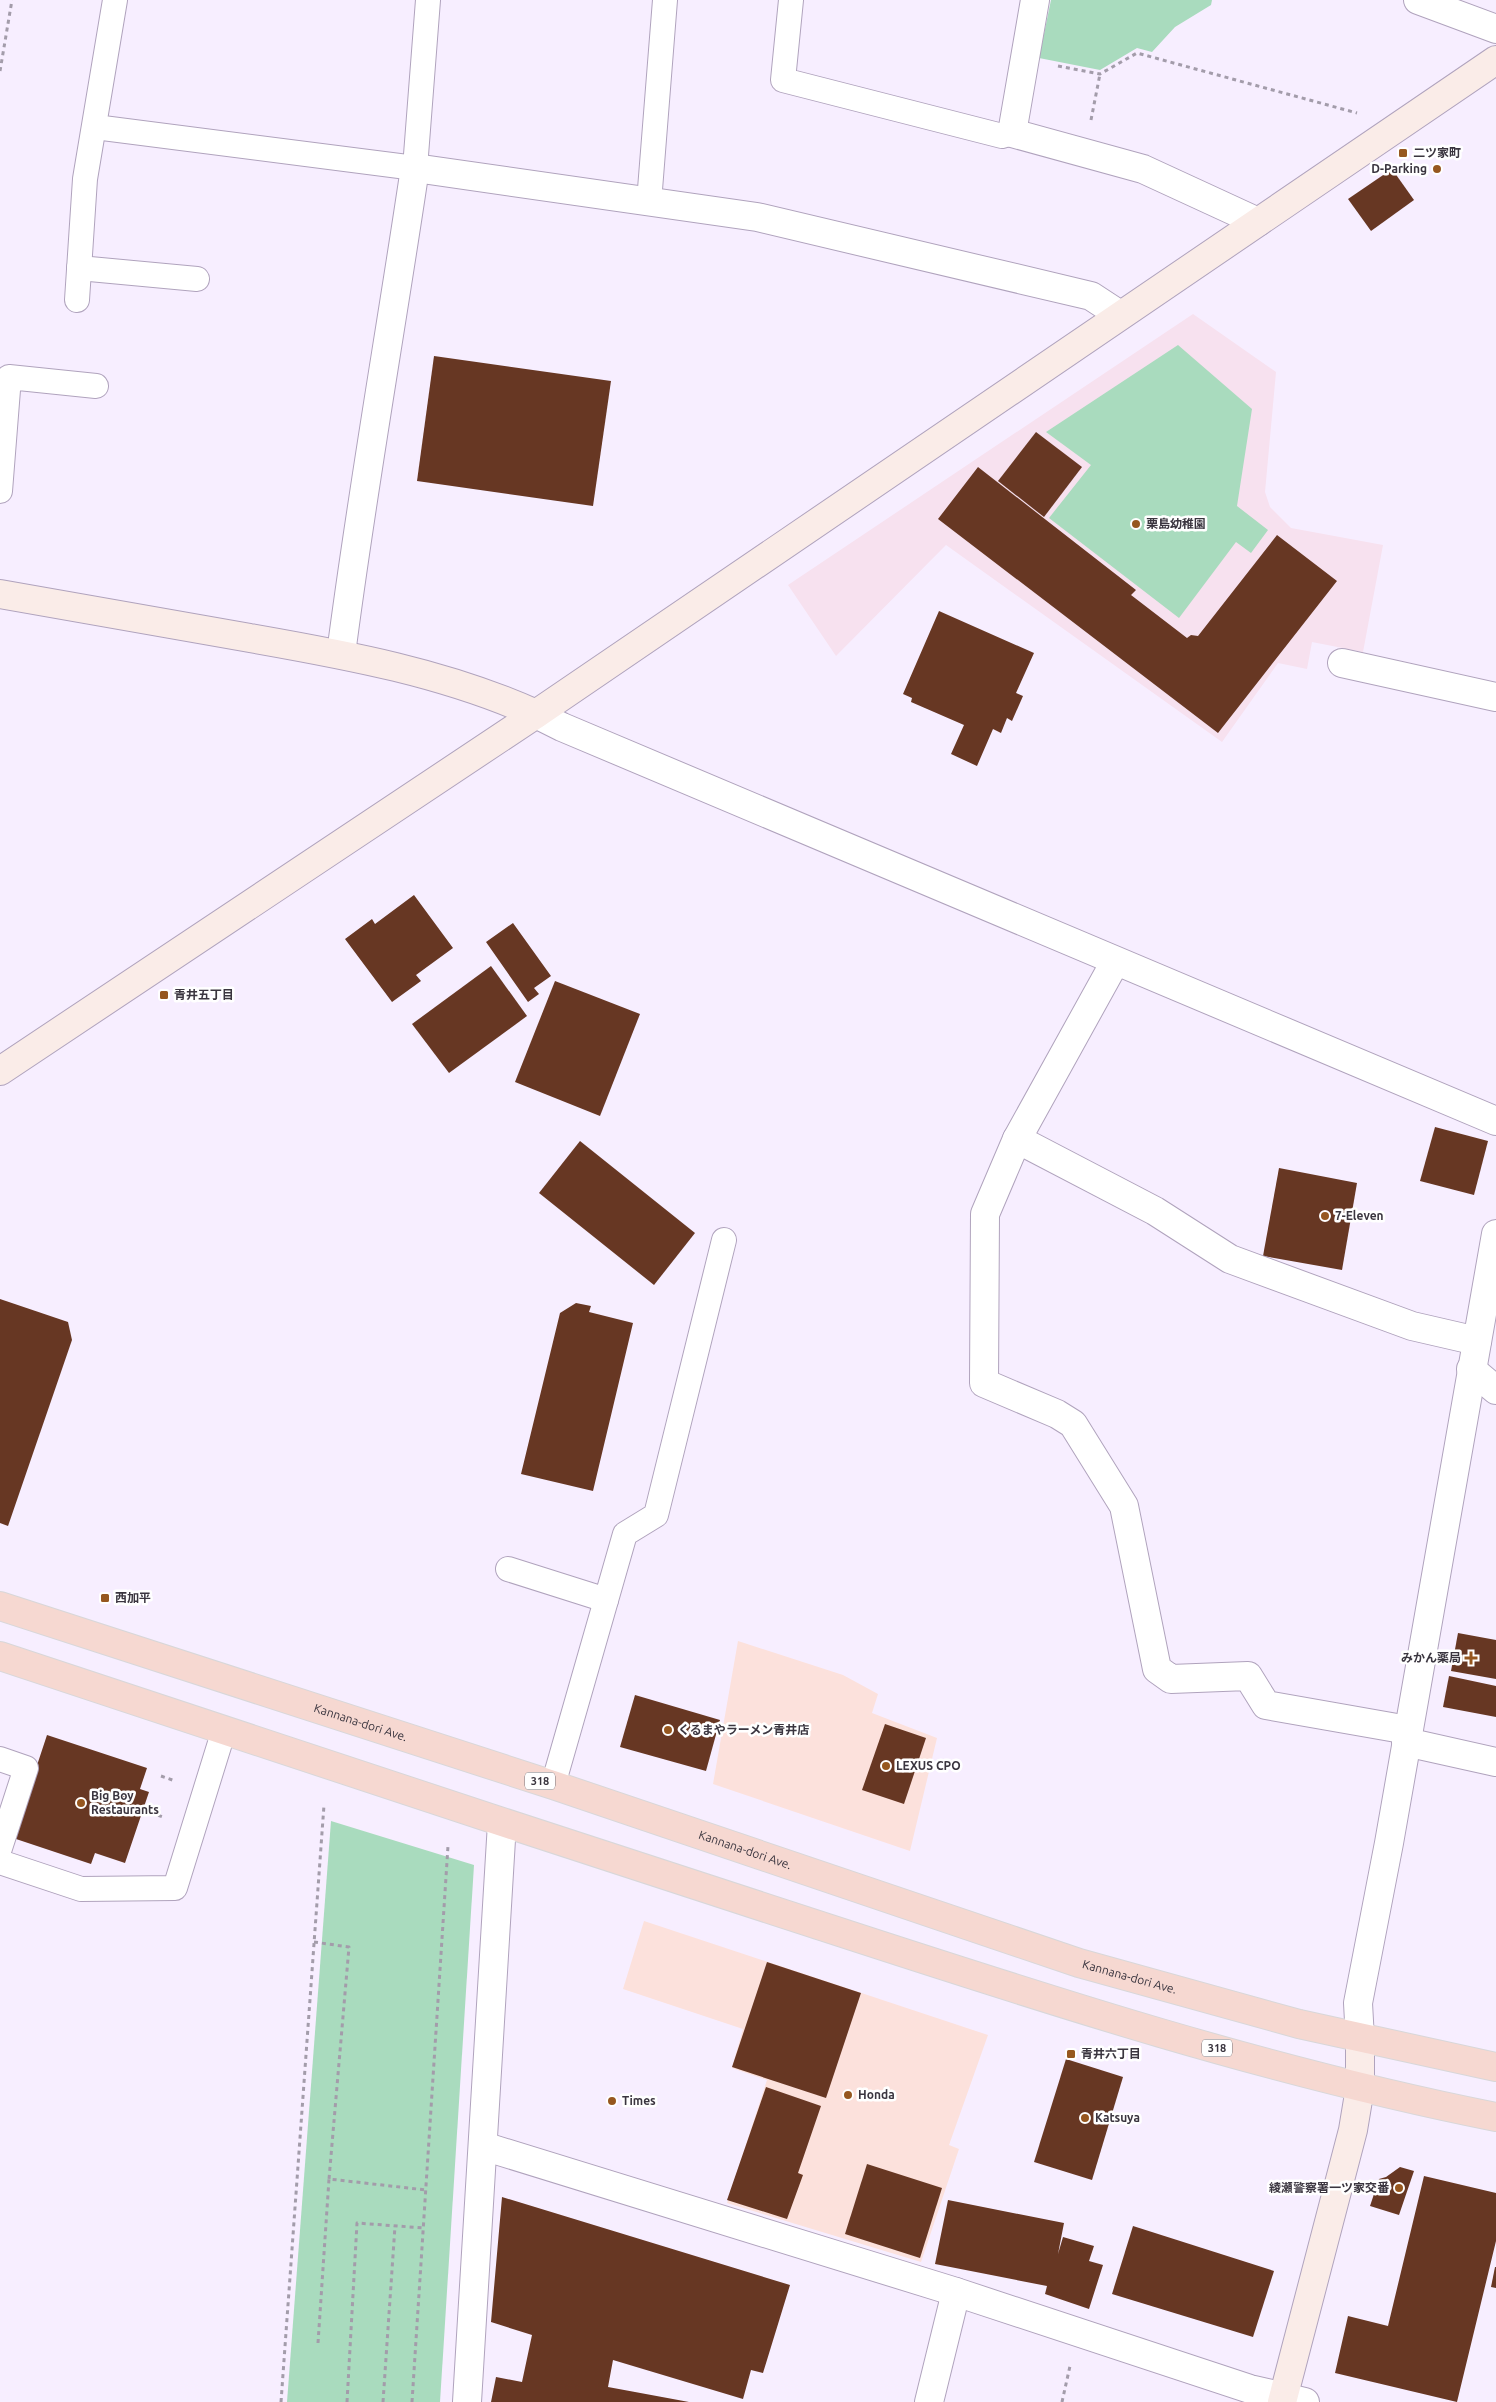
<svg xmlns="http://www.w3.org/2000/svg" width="1496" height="2402" viewBox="0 0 1496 2402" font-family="Ubuntu,'Noto Sans JP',sans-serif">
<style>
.industrial{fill:#fce1dc}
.education{fill:#f7e1ef}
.green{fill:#a9dbbe}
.building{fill:#673723}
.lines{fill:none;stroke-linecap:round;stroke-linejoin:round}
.lane-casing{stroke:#b0a3bd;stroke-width:26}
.street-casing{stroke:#b0a3bd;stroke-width:30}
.secondary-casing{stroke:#b0a3bd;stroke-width:30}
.primary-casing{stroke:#d8d7d9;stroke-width:30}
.path{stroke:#a39caa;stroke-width:3;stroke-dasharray:4 4;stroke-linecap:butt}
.lane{stroke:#fff;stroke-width:24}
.street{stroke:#fff;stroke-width:28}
.secondary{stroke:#faece8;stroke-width:28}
.primary{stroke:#f6d8d1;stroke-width:28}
.poi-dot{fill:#96571f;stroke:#fff;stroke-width:2}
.labels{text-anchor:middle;stroke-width:5;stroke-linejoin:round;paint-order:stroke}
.shield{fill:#fff;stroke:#757279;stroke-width:1}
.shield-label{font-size:11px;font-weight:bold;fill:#3a353f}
.poi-label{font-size:12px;font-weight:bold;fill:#3a353f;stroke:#fff;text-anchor:start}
.street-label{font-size:12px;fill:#3a353f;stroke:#fff}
</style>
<rect width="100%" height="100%" fill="#f7eeff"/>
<!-- industrial -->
<g class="industrial">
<path d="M738 1641 843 1675 878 1694 872 1713 937 1738 910 1851 713 1784Z"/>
<path d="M644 1921 988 2035 949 2145 959 2149 921 2262 727 2203 767 2080 732 2068 743 2029 623 1989Z"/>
</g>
<!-- education -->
<path class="education" d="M1193 314 1276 372 1265 492 1270 507 1291 528 1383 545 1363 652 1312 642 1307 669 1278 663 1222 742 946 545 836 656 788 585Z"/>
<!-- green -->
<g class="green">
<path d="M1051 0H1212L1211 5 1175 27 1152 52 1137 48 1100 70 1039 58Z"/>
<path d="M1178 345 1252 409 1237 506 1268 530 1251 553 1236 542 1179 618 1049 518 1091 465 1046 432Z"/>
<path d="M331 1821 474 1865 440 2402H287Z"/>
</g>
<!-- building -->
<g class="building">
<path d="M1392 169 1414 200 1371 231 1348 199Z"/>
<path d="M434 356 611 381 593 506 417 481Z"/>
<path d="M1036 432 1082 467 1044 517 998 481Z"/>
<path d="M978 467 1136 590 1131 595 1187 638 1191 635 1198 636 1277 535 1337 581 1218 733 938 519Z"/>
<path d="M939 611 1034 653 1016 693 1023 696 1012 721 1007 718 1001 733 993 729 977 766 951 754 964 725 911 702 912 698 903 694Z"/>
<path d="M414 895 453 948 416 975 421 981 392 1002 345 939 372 919 375 924Z"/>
<path d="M513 923 551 976 534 988 539 994 528 1002 486 942Z"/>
<path d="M491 966 527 1016 449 1073 412 1024Z"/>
<path d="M555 981 640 1014 600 1116 515 1082Z"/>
<path d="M1435 1127 1488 1141 1474 1195 1420 1181Z"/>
<path d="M580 1141 695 1233 654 1285 539 1193Z"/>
<path d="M1279 1168 1357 1183 1342 1270 1263 1256Z"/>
<path d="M0 1299 68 1322 72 1340 8 1526 0 1523Z"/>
<path d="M576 1303 591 1306 589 1312 633 1323 593 1491 521 1474 560 1313Z"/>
<path d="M1458 1633 1496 1640V1679L1451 1671Z"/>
<path d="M1449 1676 1496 1686V1717L1443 1707Z"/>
<path d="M635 1695 720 1720 706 1771 620 1747Z"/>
<path d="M885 1724 926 1738 904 1804 862 1790Z"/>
<path d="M47 1735 147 1768 140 1789 149 1792 125 1863 95 1853 91 1864 13 1838Z"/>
<path d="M767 1962 861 1993 826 2098 732 2067Z"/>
<path d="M1066 2059 1123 2077 1092 2180 1034 2162Z"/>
<path d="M766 2087 821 2106 798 2173 803 2175 787 2219 727 2200Z"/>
<path d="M867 2164 942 2188 920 2258 845 2234Z"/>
<path d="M1400 2167 1414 2171 1399 2215 1370 2206 1379 2179 1386 2177Z"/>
<path d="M1424 2176 1496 2193V2241L1457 2402 1335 2373 1348 2316 1388 2326Z"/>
<path d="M502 2197 790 2285 763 2373 751 2370 743 2399 613 2360 608 2387 689 2402H491L496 2377 522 2382 532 2335 491 2322Z"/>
<path d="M948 2200 1064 2223 1058 2254 1063 2237 1094 2246 1089 2261 1103 2265 1089 2309 1045 2294 1047 2286 935 2264Z"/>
<path d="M1133 2226 1274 2271 1253 2337 1112 2294Z"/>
<path d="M1495 2267H1496V2288L1491 2287Z"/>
</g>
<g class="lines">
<defs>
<g id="lane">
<path d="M791 0 783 80 1002 136 1012 133"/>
<path d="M95 127 415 168 428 0"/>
<path d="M649 202 665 0"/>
<path d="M79 268 197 279"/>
<path d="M77 300 85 179 115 0"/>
<path d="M0 491 9 377 96 386"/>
<path d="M508 1569 606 1600"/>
<path d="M0 1759 26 1768 0 1848"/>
<path d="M553 1785 625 1534 656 1515 724 1240"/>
<path d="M0 1862 81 1889 175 1888 224 1730"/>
</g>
<g id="street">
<path d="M1035 0 1012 133 1143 169 1258 222"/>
<path d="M1418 0 1496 29"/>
<path d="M341 654C362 491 391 330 415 168L757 217 1091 296 1120 315"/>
<path d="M1342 663 1496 697"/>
<path d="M536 714 562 727 1496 1121"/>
<path d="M1115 962 1017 1139 985 1214 984 1383 1057 1414 1073 1424 1124 1506 1157 1669 1171 1679 1248 1676 1266 1705 1408 1730"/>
<path d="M1017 1139 1155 1211 1230 1259 1412 1326 1477 1341"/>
<path d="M1471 1369 1496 1390"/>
<path d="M1406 1742 1496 1762"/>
<path d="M1360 2039 1358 2003 1389 1843 1496 1234"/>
<path d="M483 2146 956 2292 1250 2389 1305 2402"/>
<path d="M467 2402 502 1823"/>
<path d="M929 2402 956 2292"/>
</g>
<g id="secondary">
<path d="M0 594C84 608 167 623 250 638 347 655 446 673 536 714"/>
<path d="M0 1071 536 714 1496 60"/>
<path d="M1282 2402 1353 2130 1360 2088V2039"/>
</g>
<g id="primary">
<path id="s1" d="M0 1606 553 1785 1079 1963 1299 2024 1496 2067"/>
<path d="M0 1656C271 1746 543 1836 815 1924 1039 1997 1264 2071 1496 2117"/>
</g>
</defs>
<!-- lane casing -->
<use href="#lane" class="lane-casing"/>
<!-- street casing -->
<use href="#street" class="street-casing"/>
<!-- secondary casing -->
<use href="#secondary" class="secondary-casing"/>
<!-- primary casing -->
<use href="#primary" class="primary-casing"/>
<!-- path -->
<g class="path">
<path d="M1058 66 1100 74 1137 53 1357 113"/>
<path d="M0 71 12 0"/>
<path d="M1091 120 1100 74"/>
<path d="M161 1776 175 1781"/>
<path d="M143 1810 163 1817"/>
<path d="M314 1942 349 1947 329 2179"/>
<path d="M318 2343 329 2179 426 2190"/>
<path d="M281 2402 324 1805"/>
<path d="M347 2402 357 2223 424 2228"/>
<path d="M383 2402 395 2226"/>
<path d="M412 2402 448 1846"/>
<path d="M1062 2402 1070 2366"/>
</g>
<!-- lane -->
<use href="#lane" class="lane"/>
<!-- street -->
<use href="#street" class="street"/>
<!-- secondary -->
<use href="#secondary" class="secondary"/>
<!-- primary -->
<use href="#primary" class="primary"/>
</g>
<!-- markers -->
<g class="poi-dot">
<rect x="1398" y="148" width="10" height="10" rx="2.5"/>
<circle cx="1437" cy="169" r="5"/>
<circle cx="1136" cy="524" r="5"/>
<rect x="159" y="990" width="10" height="10" rx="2.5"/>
<circle cx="1325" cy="1216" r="5"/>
<rect x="100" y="1593" width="10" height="10" rx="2.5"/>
<path d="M1468.5 1650.5h5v5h5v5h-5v5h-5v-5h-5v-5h5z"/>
<circle cx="668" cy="1730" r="5"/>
<circle cx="886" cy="1766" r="5"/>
<circle cx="81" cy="1803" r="5"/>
<rect x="1066" y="2049" width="10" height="10" rx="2.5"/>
<circle cx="848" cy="2095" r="5"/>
<circle cx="612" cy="2101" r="5"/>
<circle cx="1085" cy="2118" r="5"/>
<circle cx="1399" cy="2188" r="5"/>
</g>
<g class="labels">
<!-- shield labels -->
<g class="shield">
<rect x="525" y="1772.5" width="30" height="17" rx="4"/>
<rect x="1202" y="2039.5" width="30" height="17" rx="4"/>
</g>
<g class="shield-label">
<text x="540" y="1785">318</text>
<text x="1217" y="2052">318</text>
</g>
<!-- poi labels -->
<g class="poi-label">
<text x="1413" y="157">二ツ家町</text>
<text x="1427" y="173" text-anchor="end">D-Parking</text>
<text x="1146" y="528">栗島幼稚園</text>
<text x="174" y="999">青井五丁目</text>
<text x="1335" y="1220">7-Eleven</text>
<text x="115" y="1602">西加平</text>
<text x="1461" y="1662" text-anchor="end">みかん薬局</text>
<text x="678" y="1734">くるまやラーメン青井店</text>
<text x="896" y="1770">LEXUS CPO</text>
<text x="91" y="1800">Big Boy<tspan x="91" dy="14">Restaurants</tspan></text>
<text x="1081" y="2058">青井六丁目</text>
<text x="858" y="2099">Honda</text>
<text x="622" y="2105">Times</text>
<text x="1095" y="2122">Katsuya</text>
<text x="1389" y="2192" text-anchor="end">綾瀬警察署一ツ家交番</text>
</g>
<!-- street labels -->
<g class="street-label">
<text dy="4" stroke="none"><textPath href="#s1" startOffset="379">Kannana-dori Ave.</textPath></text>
<text dy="4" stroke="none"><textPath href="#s1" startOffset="784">Kannana-dori Ave.</textPath></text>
<text dy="4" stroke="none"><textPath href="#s1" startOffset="1189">Kannana-dori Ave.</textPath></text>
</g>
</g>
</svg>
